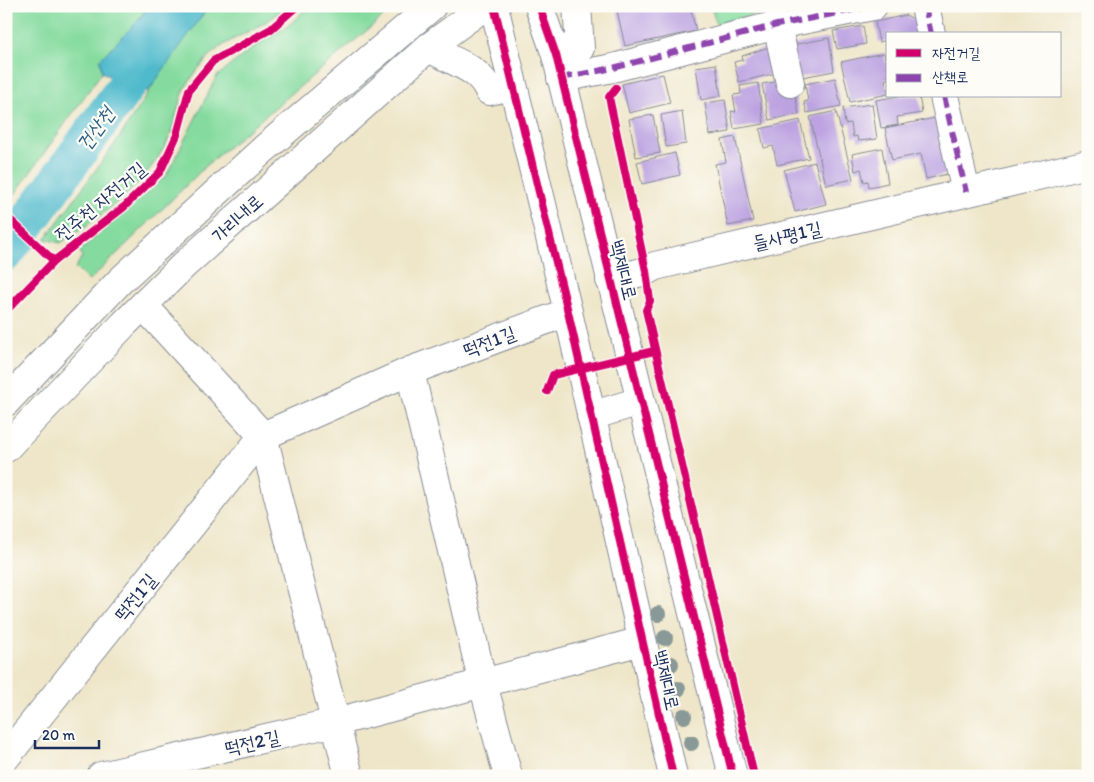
<svg xmlns="http://www.w3.org/2000/svg" width="1094" height="782" viewBox="0 0 1094 782" font-family="Itim,'Poor Story',sans-serif">
<style>
.green{fill:#85db9f;stroke:#50857e}
.water{fill:#4fbacc;stroke:#357495}
.lines{fill:none;stroke-linecap:round;stroke-linejoin:round}
.river{stroke:#4fbacc;stroke-width:38}
.building{fill:#bca2e1}
.minor-casing{stroke:#858a94;stroke-width:30}
.minor{stroke:#fff;stroke-width:28}
.quiet{stroke:#8e44ad;stroke-width:6;stroke-dasharray:12 6;stroke-linecap:butt}
.cycleway-casing{stroke:#fdfcf7;stroke-width:11}
.cycleway{stroke:#d6006c;stroke-width:8}
.tree{fill:#899997}
.labels{text-anchor:middle;stroke-width:4.5;stroke-linejoin:round;paint-order:stroke}
.street-label{font-size:19px;fill:#1b2f5e;stroke:#fdfcf7}
.water-label{font-size:20px;font-style:italic;fill:#2d6084;stroke:#fdfcf7}
</style>
<rect width="100%" height="100%" fill="#fdfcf7"/>
<filter id="ink" filterUnits="userSpaceOnUse"><feTurbulence type="fractalNoise" baseFrequency=".02" numOctaves="2"/><feDisplacementMap in="SourceGraphic" scale="10" xChannelSelector="R" yChannelSelector="G"/><feConvolveMatrix kernelMatrix="1 2 1 2 8 2 1 2 1" color-interpolation-filters="sRGB"/></filter>
<filter id="wash" filterUnits="userSpaceOnUse"><feTurbulence type="fractalNoise" baseFrequency=".0096" numOctaves="4" result="noise"/><feDisplacementMap in="SourceGraphic" scale="20" xChannelSelector="R" yChannelSelector="G"/><feGaussianBlur stdDeviation="1.12" result="paint"/><feColorMatrix in="noise" values="0 0 0 0 0 0 0 0 0 0 0 0 0 0 0 0 0 1.4 0 .05"/><feComposite in="paint" operator="in"/></filter>
<g filter="url(#wash)">
<rect width="100%" height="100%" fill="#efe6c9"/>
<!-- green -->
<g class="green">
<path d="M6 6H148L138 21 100 59 102 72 7 205Z"/>
<path d="M209 6H287C267 25 241 33 219 48 208 56 196 71 189 82 179 95 175 129 165 146 141 189 99 218 60 243L45 239 119 138 171 57Z"/>
<path d="M309 6H396L210 162 89 281 75 268 82 257 80 251 166 176 217 76 250 50 289 25Z"/>
<path d="M711 6H791L716 24Z"/>
</g>
<!-- water -->
<path class="water" d="M148 6H209L148 91 135 92 102 72 100 59 138 21Z"/>
<g class="lines">
<!-- river -->
<path class="river" d="M6 252 184 6"/>
</g>
<g id="blocks">
<!-- building -->
<g class="building">
<path d="M616 6H690L696 31 625 46Z"/>
<path d="M906 15 919 22 921 34H888V40L879 42 875 22Z"/>
<path d="M863 26 866 44 837 49 833 31Z"/>
<path d="M829 38 834 71 797 78 792 45Z"/>
<path d="M775 45 781 72 739 82 734 62 743 60 742 56Z"/>
<path d="M884 53 888 71V79L885 80 888 94 850 102 841 62Z"/>
<path d="M716 64 721 96 701 100 696 67Z"/>
<path d="M663 74 670 103 629 113 622 84Z"/>
<path d="M835 78 841 106 807 113 804 102 808 101 805 84Z"/>
<path d="M781 81 793 85 799 114 769 120 762 84Z"/>
<path d="M758 83 764 124 734 129 731 111 736 112 733 95 741 94 740 86Z"/>
<path d="M899 96H919L922 113 897 117 898 125 881 128 876 100Z"/>
<path d="M725 100 730 132 710 135 705 103Z"/>
<path d="M872 104 877 139 858 141 857 136 853 137 851 123 845 124 843 108Z"/>
<path d="M682 111 686 144 666 147 661 115Z"/>
<path d="M836 111 853 179 826 185 810 117Z"/>
<path d="M653 115 660 153 636 157 629 119Z"/>
<path d="M940 117 952 173 926 179 921 154 892 160 885 128Z"/>
<path d="M800 120 809 158 777 165 773 146 764 148 760 129Z"/>
<path d="M735 137 753 221 728 226 715 164 726 162 722 140Z"/>
<path d="M882 148 888 183 869 187 868 181 864 182 861 169 855 171 852 154Z"/>
<path d="M675 153 680 175 642 184 637 162Z"/>
<path d="M815 162 826 204 795 212 784 170Z"/>
</g>
</g>
</g>
<g filter="url(#ink)">
<use href="#blocks" fill-opacity="0" stroke="#858a94" stroke-width="1"/>
<g class="lines">
<defs>
<g id="minor">
<path d="M494 6 568 312 673 776"/>
<path d="M539 6 556 55 733 776"/>
<path d="M925 6 931 34"/>
<path d="M777 25 790 83"/>
<path d="M429 47C450 62 479 66 489 91L512 86"/>
<path d="M556 55 568 48H580L577 6"/>
<path d="M561 78 613 68 777 25 873 6"/>
<path d="M944 96 966 192"/>
<path d="M610 280 646 271 655 266 1088 164"/>
<path d="M143 305 263 436 349 776"/>
<path d="M410 371 483 684 508 776"/>
<path d="M6 402 120 281 264 149 432 6"/>
<path d="M591 416 640 401"/>
<path d="M6 448 124 324 184 265 429 47 485 6"/>
<path d="M6 757 263 436 410 371 568 312"/>
<path d="M101 776 336 722 642 641"/>
</g>
</defs>
<!-- minor casing -->
<use href="#minor" class="minor-casing"/>
<!-- minor -->
<use href="#minor" class="minor"/>
<!-- quiet -->
<g class="quiet">
<path d="M925 6 931 34"/>
<path d="M561 78 613 68 777 25 873 6"/>
<path d="M944 96 966 192"/>
</g>
<defs>
<g id="cycleway">
<path d="M494 6 568 312 673 776"/>
<path d="M539 6 556 55 733 776"/>
<path d="M616 88 609 97 646 271 650 301 646 310 754 776"/>
<path d="M6 216 54 261 124 207 160 172 177 135 189 90 213 61 271 29 297 6"/>
<path d="M6 311 54 261"/>
<path d="M547 391 553 375 654 351"/>
</g>
</defs>
<!-- cycleway casing -->
<use href="#cycleway" class="cycleway-casing"/>
<!-- cycleway -->
<use href="#cycleway" class="cycleway"/>
</g>
<!-- trees -->
<g class="tree">
<circle cx="658" cy="614" r="8"/>
<circle cx="665" cy="638" r="8"/>
<circle cx="671" cy="664" r="8"/>
<circle cx="678" cy="689" r="8"/>
<circle cx="684" cy="716" r="8"/>
<circle cx="691" cy="743" r="8"/>
</g>
</g>
<g class="labels">
<!-- street labels -->
<g class="street-label">
<text transform="translate(100 201) rotate(-40)" y="7">전주천 자전거길</text>
<text transform="translate(237 218) rotate(-42)" y="7">가리내로</text>
<text transform="translate(787 235) rotate(-13)" y="7">들사평1길</text>
<text transform="translate(624 270) rotate(76)" y="7">백제대로</text>
<text transform="translate(489 341) rotate(-21)" y="7">떡전1길</text>
<text transform="translate(135 597) rotate(-51)" y="7">떡전1길</text>
<text transform="translate(667 680) rotate(77)" y="7">백제대로</text>
<text transform="translate(252 742) rotate(-13)" y="7">떡전2길</text>
</g>
<!-- water labels -->
<g class="water-label">
<text transform="translate(95 129) rotate(-54)" y="7">건산천</text>
</g>
</g>
<!-- margin -->
<rect width="1094" height="782" fill="none" stroke="#fdfcf7" stroke-width="25"/>
<!-- legend -->
<rect x="886" y="32" width="175" height="65" fill="#fdfcf7" stroke="#a3aaba"/>
<rect x="896" y="49" width="25" height="8" fill="#d6006c" stroke="#a3aaba"/>
<text x="932" y="58" font-size="15" fill="#1b2f5e">자전거길</text>
<rect x="896" y="74" width="25" height="8" fill="#8e44ad" stroke="#a3aaba"/>
<text x="932" y="82" font-size="15" fill="#1b2f5e">산책로</text>
<!-- scale -->
<path d="M35 740v8h64v-8" fill="none" stroke="#1b2f5e" stroke-width="2.5"/>
<text x="42" y="740" font-size="15" fill="#1b2f5e" stroke="#fdfcf7" stroke-width="4" paint-order="stroke">20 m</text>
</svg>
